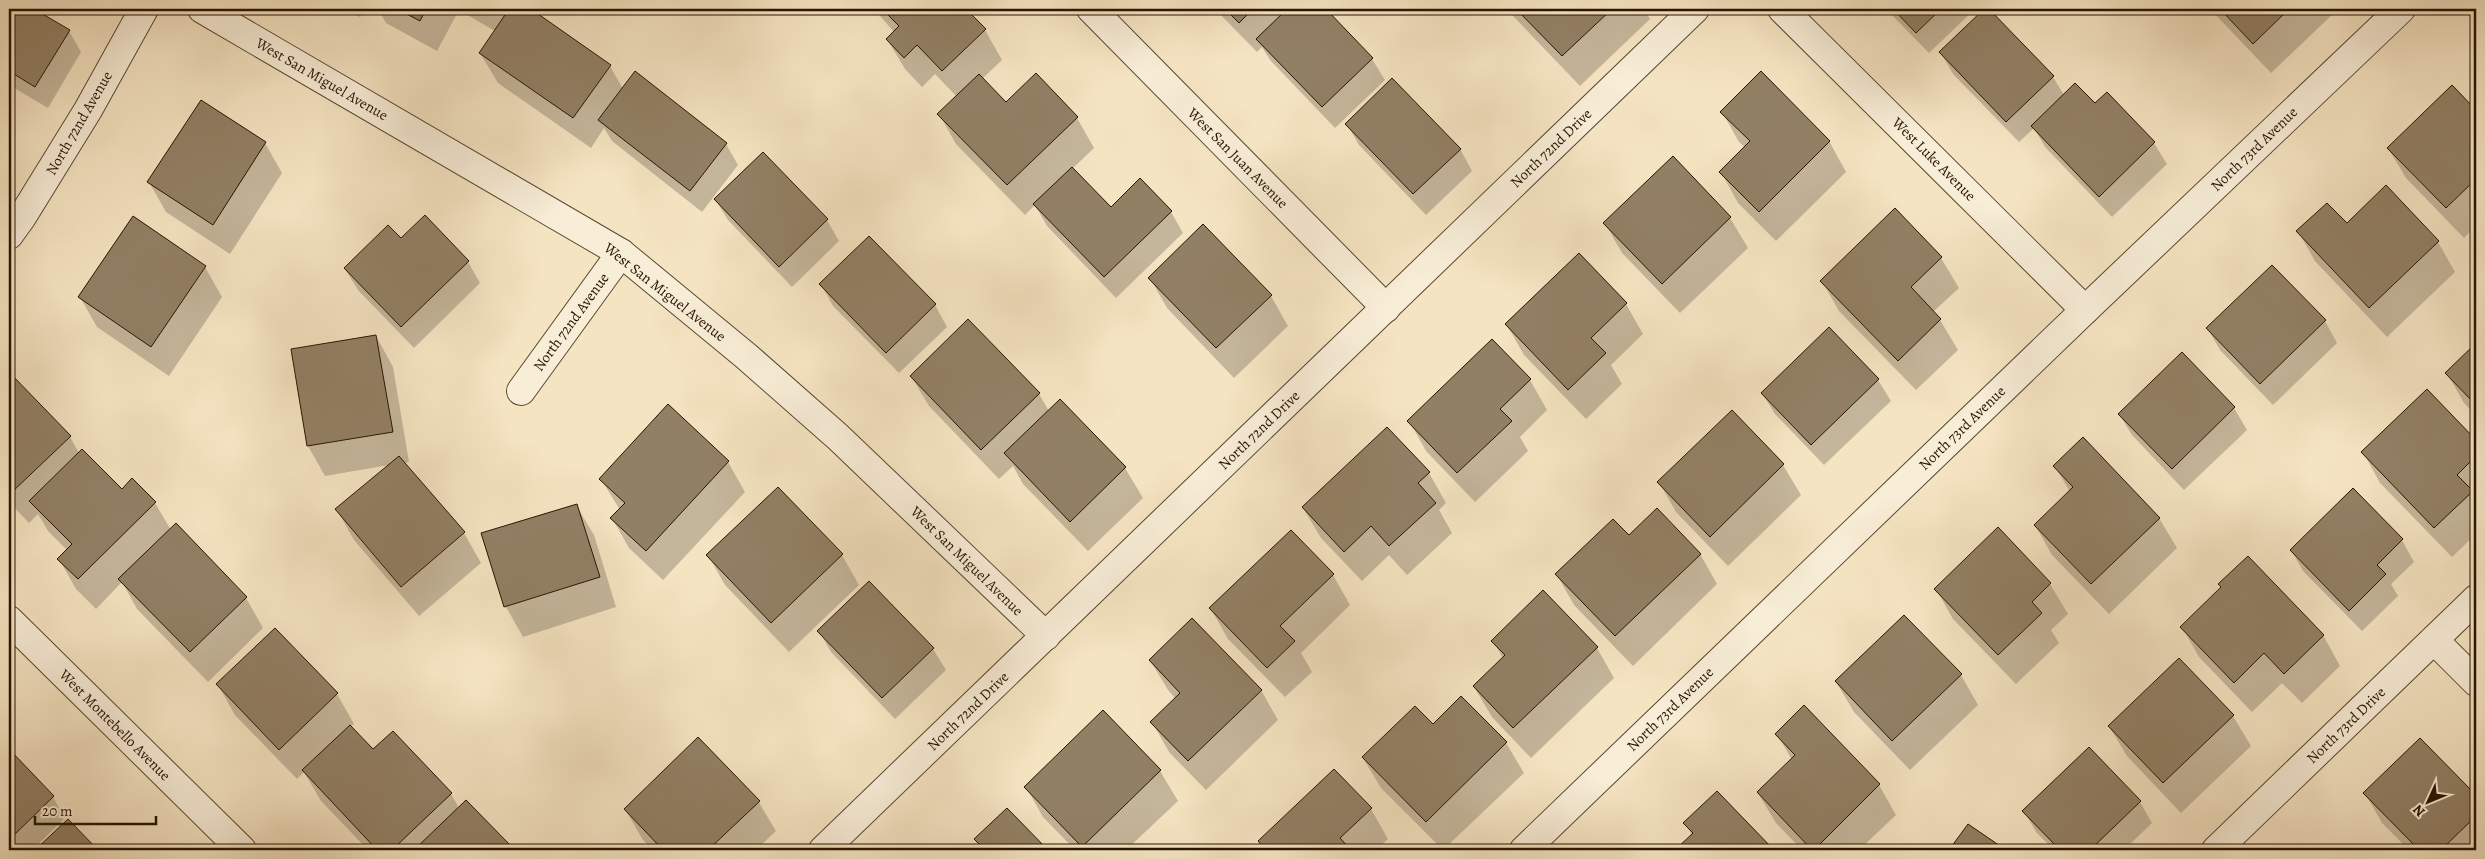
<svg xmlns="http://www.w3.org/2000/svg" width="2485" height="859" viewBox="0 0 2485 859" font-family="Alegreya,serif">
<style>
.shadow{fill:#0003}
.building{fill:#928065;stroke:#271400}
.lines{fill:none;stroke-linecap:round;stroke-linejoin:round}
.street-casing{stroke:#5a4830;stroke-width:30}
.street{stroke:#f8edd7;stroke-width:28}
.labels{text-anchor:middle;stroke-width:4;stroke-linejoin:round;paint-order:stroke}
.street-label{font-size:15px;fill:#271400;stroke:#f8edd7}
</style>
<rect width="100%" height="100%" fill="#f5e4c2"/>
<filter id="stains"><feTurbulence type="fractalNoise" baseFrequency=".004" numOctaves="4"/><feColorMatrix values="0 0 0 0 .2 0 0 0 0 .09 0 0 0 0 .02 0 0 0 .5 -.17"/></filter>
<radialGradient id="worn" r=".72"><stop offset=".6" stop-color="#630" stop-opacity="0"/><stop offset="1" stop-color="#630" stop-opacity=".3"/></radialGradient>
<!-- shadow -->
<g class="shadow">
<path d="M9 9H32L69 31 81 52 48 108 9 85Z"/>
<path d="M346 9H365L360 17Z"/>
<path d="M378 9H529L610 66 623 89 726 144 738 165 702 212 612 141 604 128 591 148 498 83 480 53 495 31 459 10 437 51 386 23Z"/>
<path d="M874 9H964L985 30 1002 60 982 79 1006 104 1077 118 1094 148 1072 169 1111 208 1171 212 1183 233 1116 298 1047 226 1035 205 1025 215 956 144 939 114 957 97 935 74 922 87 905 69 887 39 894 32Z"/>
<path d="M1215 9H1324L1372 59 1385 80 1335 128 1270 60 1262 47 1257 52Z"/>
<path d="M1509 9H1644L1650 19 1580 86 1514 17Z"/>
<path d="M1886 9H1975L1929 53Z"/>
<path d="M1987 9 2053 77 2064 95 2095 105 2107 94 2154 143 2167 164 2112 217 2045 147 2034 128 2019 142 1953 74 1941 53Z"/>
<path d="M2210 9H2332L2334 13 2271 73Z"/>
<path d="M2452 87 2476 112V226L2464 238 2406 178 2388 148Z"/>
<path d="M1722 112 1829 141 1846 172 1776 241 1738 203 1721 172 1746 148 1739 142Z"/>
<path d="M1347 124 1460 149 1472 171 1426 215 1359 145Z"/>
<path d="M265 143 282 173 230 254 166 212 149 182Z"/>
<path d="M763 153 827 220 839 241 792 287 728 220 715 199Z"/>
<path d="M1673 158 1730 218 1748 248 1680 313 1622 253 1605 223Z"/>
<path d="M2386 187 2438 242 2455 272 2387 337 2315 261 2298 231 2347 225Z"/>
<path d="M1895 210 1941 258 1959 288 1933 312 1940 320 1958 350 1916 390 1839 311 1822 281Z"/>
<path d="M401 240 468 262 480 283 414 348 358 290 345 269Z"/>
<path d="M205 267 222 297 169 376 97 327 80 297Z"/>
<path d="M1150 278 1271 296 1288 326 1234 378 1167 308Z"/>
<path d="M821 284 935 305 947 327 899 373 833 306Z"/>
<path d="M1626 304 1643 334 1611 365 1622 384 1586 419 1524 355 1507 325Z"/>
<path d="M968 321 1039 394 1049 411 1060 401 1125 468 1143 498 1088 551 1023 484 1013 466 999 479 929 406 911 376Z"/>
<path d="M2325 321 2337 343 2273 405 2220 350 2208 329Z"/>
<path d="M1829 328 1878 380 1891 401 1824 465 1775 414 1762 393Z"/>
<path d="M376 336 393 367 409 462 404 463 464 533 481 563 419 616 354 540 337 510 389 465 325 476 308 446Z"/>
<path d="M2476 344V416L2464 403 2447 373Z"/>
<path d="M2182 354 2234 408 2247 430 2184 490 2132 435 2119 414Z"/>
<path d="M9 374 70 437 79 453 122 491 155 503 171 530 246 598 263 628 208 682 137 609 122 582 96 609 76 589 59 559 67 550 48 531 38 514 29 523 9 502Z"/>
<path d="M1530 380 1547 410 1520 437 1528 451 1475 502 1426 451 1409 421Z"/>
<path d="M2427 390 2476 442V534L2452 557 2380 483 2363 452Z"/>
<path d="M1732 412 1783 465 1801 495 1728 566 1676 512 1659 482Z"/>
<path d="M728 462 745 492 663 580 629 548 612 518 620 510 601 479Z"/>
<path d="M2055 466 2159 518 2177 548 2109 614 2052 555 2035 525 2070 492Z"/>
<path d="M1429 473 1446 503 1439 510 1452 533 1407 575 1389 555 1362 581 1321 538 1303 508Z"/>
<path d="M2353 490 2402 540 2414 562 2391 584 2398 596 2362 631 2303 571 2291 550Z"/>
<path d="M576 505 594 535 616 607 523 637 506 607 483 534Z"/>
<path d="M1629 537 1700 554 1717 584 1633 666 1574 605 1557 575Z"/>
<path d="M708 555H842L859 585 789 652 725 585Z"/>
<path d="M1333 575 1350 605 1301 653 1312 672 1285 697 1228 639 1211 609Z"/>
<path d="M869 583 933 649 946 670 895 719 831 652 819 631Z"/>
<path d="M2050 584 2068 614 2051 630 2059 643 2016 684 1953 619 1936 589Z"/>
<path d="M2182 627 2323 635 2340 666 2302 703 2282 683 2252 712 2199 657Z"/>
<path d="M1493 641 1597 648 1614 678 1531 758 1492 717 1474 687 1503 658Z"/>
<path d="M2178 659 2233 716 2251 746 2181 813 2127 756 2109 726Z"/>
<path d="M1150 660 1261 690 1278 720 1206 790 1169 752 1152 722 1176 699 1168 690Z"/>
<path d="M1961 675 1978 705 1910 770 1854 712 1836 682Z"/>
<path d="M218 685 337 694 354 724 350 727 373 751 451 794 459 808 466 802 513 850H368L321 801 304 772 297 779 235 715Z"/>
<path d="M1461 698 1506 743 1524 773 1443 850 1381 788 1363 758 1433 726Z"/>
<path d="M1777 734 1879 785 1896 815 1859 850H1802L1776 823 1758 793 1792 760Z"/>
<path d="M2420 739 2476 797V850H2409L2382 823 2365 793Z"/>
<path d="M9 751 53 797 65 818 32 850H9Z"/>
<path d="M1160 771 1178 801 1126 850H1075L1043 817 1026 787Z"/>
<path d="M1717 793 1772 850H1676L1692 835 1685 823Z"/>
<path d="M758 801 776 831 756 850H653L643 840 625 809Z"/>
<path d="M2140 802 2152 823 2124 850H2054L2036 832 2024 811Z"/>
<path d="M1007 809 1046 850H982L976 839Z"/>
<path d="M1371 809 1388 839 1376 850H1264L1259 842Z"/>
<path d="M68 820 97 850H37Z"/>
<path d="M1968 825 2003 850H1950Z"/>
</g>
<!-- building -->
<g class="building">
<path d="M9 9H34L70 30 35 87 9 71Z"/>
<path d="M397 9H426L420 21Z"/>
<path d="M509 9H531L611 65 573 118 479 53Z"/>
<path d="M882 9H966L986 29 942 71 917 45 904 58 886 39 899 26Z"/>
<path d="M1225 9H1253L1239 23Z"/>
<path d="M1287 9H1326L1373 58 1322 107 1256 39Z"/>
<path d="M1516 9H1612L1562 56Z"/>
<path d="M1893 9H1941L1916 33Z"/>
<path d="M1984 9H1989L2054 76 2006 122 1939 52Z"/>
<path d="M2220 9H2289L2253 44Z"/>
<path d="M635 71 727 143 690 191 598 120Z"/>
<path d="M1761 71 1830 141 1759 212 1719 172 1750 141 1720 112Z"/>
<path d="M1036 73 1078 117 1007 185 937 114 979 74 1006 102Z"/>
<path d="M1392 78 1461 149 1413 194 1345 124Z"/>
<path d="M2075 83 2095 103 2107 92 2155 142 2099 197 2031 126Z"/>
<path d="M2452 85 2476 110V179L2446 208 2387 148Z"/>
<path d="M201 100 266 142 213 225 147 182Z"/>
<path d="M763 152 828 219 779 267 714 199Z"/>
<path d="M1673 156 1731 217 1662 284 1603 223Z"/>
<path d="M1072 167 1111 207 1140 178 1172 211 1104 277 1033 204Z"/>
<path d="M2386 185 2439 241 2369 308 2296 231 2327 203 2347 223Z"/>
<path d="M1895 208 1942 257 1911 287 1941 319 1898 361 1820 281Z"/>
<path d="M425 215 469 261 401 327 344 268 388 225 401 238Z"/>
<path d="M133 216 206 266 151 347 78 297Z"/>
<path d="M1203 224 1272 295 1216 348 1148 278Z"/>
<path d="M869 236 936 304 886 353 819 284Z"/>
<path d="M1579 253 1627 303 1591 338 1606 353 1568 390 1505 324Z"/>
<path d="M2272 265 2326 320 2260 384 2206 328Z"/>
<path d="M968 319 1040 393 981 450 910 376Z"/>
<path d="M1829 327 1879 379 1811 445 1761 393Z"/>
<path d="M376 335 393 432 307 446 291 349Z"/>
<path d="M1492 339 1531 379 1500 409 1512 421 1457 473 1407 421Z"/>
<path d="M2476 343V405L2445 373Z"/>
<path d="M2182 352 2235 407 2172 469 2118 414Z"/>
<path d="M9 372 71 436 11 493 9 491Z"/>
<path d="M2427 389 2476 440V456L2457 475 2473 491 2434 528 2361 452Z"/>
<path d="M1060 399 1126 467 1070 522 1004 453Z"/>
<path d="M668 404 729 461 646 551 610 518 625 503 599 479Z"/>
<path d="M1732 410 1784 464 1710 537 1657 482Z"/>
<path d="M1387 427 1430 472 1418 483 1436 503 1389 546 1371 526 1344 552 1302 507Z"/>
<path d="M2083 437 2160 518 2091 584 2034 525 2073 487 2053 466Z"/>
<path d="M82 449 122 489 132 478 156 502 78 579 57 559 72 544 29 501Z"/>
<path d="M399 456 465 532 401 587 335 509Z"/>
<path d="M778 487 843 554 771 623 706 555Z"/>
<path d="M2353 488 2403 539 2377 565 2386 574 2349 611 2290 550Z"/>
<path d="M577 504 600 577 504 607 481 533Z"/>
<path d="M1657 508 1701 554 1615 636 1555 574 1613 519 1629 535Z"/>
<path d="M176 523 247 597 190 652 118 579Z"/>
<path d="M1998 527 2051 583 2032 602 2042 613 1998 655 1934 589Z"/>
<path d="M1291 530 1334 574 1280 626 1295 641 1267 668 1209 608Z"/>
<path d="M2248 556 2324 635 2284 674 2264 653 2234 683 2180 627 2221 587 2218 584Z"/>
<path d="M869 581 934 648 882 698 817 631Z"/>
<path d="M1543 590 1598 647 1513 728 1473 686 1505 655 1491 641Z"/>
<path d="M1904 615 1962 674 1892 741 1835 681Z"/>
<path d="M1192 618 1262 690 1188 761 1150 722 1180 693 1149 660Z"/>
<path d="M275 628 338 693 279 750 216 684Z"/>
<path d="M2179 658 2234 715 2163 783 2108 726Z"/>
<path d="M1461 696 1507 742 1426 822 1362 757 1415 706 1433 724Z"/>
<path d="M1804 705 1880 784 1814 850H1812L1757 792 1795 755 1775 734Z"/>
<path d="M1103 710 1161 770 1082 847 1024 787Z"/>
<path d="M350 725 373 749 393 731 452 793 392 850H377L302 770Z"/>
<path d="M698 737 760 801 708 850H663L624 809Z"/>
<path d="M2420 738 2476 795V816L2441 850H2419L2363 793Z"/>
<path d="M2089 747 2141 801 2090 850H2060L2022 811Z"/>
<path d="M9 749 54 796 9 840Z"/>
<path d="M1334 769 1372 808 1340 838 1351 850H1266L1258 841Z"/>
<path d="M1717 791 1774 850H1675L1693 833 1683 823Z"/>
<path d="M466 800 515 850H414Z"/>
<path d="M1007 808 1048 850H985L974 839Z"/>
<path d="M68 819 98 850H35Z"/>
<path d="M1968 824 2006 850H1949Z"/>
</g>
<g class="lines">
<defs>
<g id="street">
<path d="M202 9 621 253 746 356 838 437 1046 636"/>
<path d="M1091 9 1386 308"/>
<path d="M1782 9 2085 310"/>
<path d="M9 235 22 217 88 110 144 9"/>
<path d="M521 391 621 253"/>
<path d="M9 620 242 850"/>
<path d="M2434 640 2476 682"/>
<path d="M823 850 1695 9"/>
<path d="M1524 850 2085 310 2401 9"/>
<path d="M2216 850 2476 599"/>
</g>
</defs>
<!-- street casing -->
<use href="#street" class="street-casing"/>
<!-- street -->
<use href="#street" class="street"/>
</g>
<g class="labels">
<!-- street labels -->
<g class="street-label">
<text transform="translate(322 79) rotate(30)" y="5">West San Miguel Avenue</text>
<text transform="translate(79 123) rotate(-60)" y="5">North 72nd Avenue</text>
<text transform="translate(1551 148) rotate(-44)" y="5">North 72nd Drive</text>
<text transform="translate(2254 149) rotate(-44)" y="5">North 73rd Avenue</text>
<text transform="translate(1238 158) rotate(45)" y="5">West San Juan Avenue</text>
<text transform="translate(1934 159) rotate(45)" y="5">West Luke Avenue</text>
<text transform="translate(665 292) rotate(38)" y="5">West San Miguel Avenue</text>
<text transform="translate(571 322) rotate(-54)" y="5">North 72nd Avenue</text>
<text transform="translate(1962 428) rotate(-44)" y="5">North 73rd Avenue</text>
<text transform="translate(1259 430) rotate(-44)" y="5">North 72nd Drive</text>
<text transform="translate(967 561) rotate(44)" y="5">West San Miguel Avenue</text>
<text transform="translate(1670 709) rotate(-44)" y="5">North 73rd Avenue</text>
<text transform="translate(968 711) rotate(-44)" y="5">North 72nd Drive</text>
<text transform="translate(115 725) rotate(45)" y="5">West Montebello Avenue</text>
<text transform="translate(2346 725) rotate(-44)" y="5">North 73rd Drive</text>
</g>
</g>
<!-- margin -->
<rect width="2485" height="859" fill="none" stroke="#f5e4c2" stroke-width="30"/>
<rect x="10" y="10" width="2465" height="839" fill="none" stroke="#271400" stroke-width="2.5"/>
<rect x="15" y="15" width="2455" height="829" fill="none" stroke="#271400"/>
<!-- north arrow -->
<g transform="translate(2428 802) rotate(226)" stroke="#f8edd7" stroke-width="4" paint-order="stroke">
<path d="M0-4L9 19L0 12L-9 19Z" fill="#271400"/>
<text y="-8" font-size="14" font-weight="bold" text-anchor="middle" fill="#271400">N</text>
</g>
<!-- scale -->
<path d="M35 816v8h121v-8" fill="none" stroke="#271400" stroke-width="2.5"/>
<text x="42" y="816" font-size="15" fill="#271400" stroke="#f8edd7" stroke-width="4" paint-order="stroke">20 m</text>
<rect width="100%" height="100%" filter="url(#stains)"/>
<rect width="100%" height="100%" fill="url(#worn)"/>
</svg>
